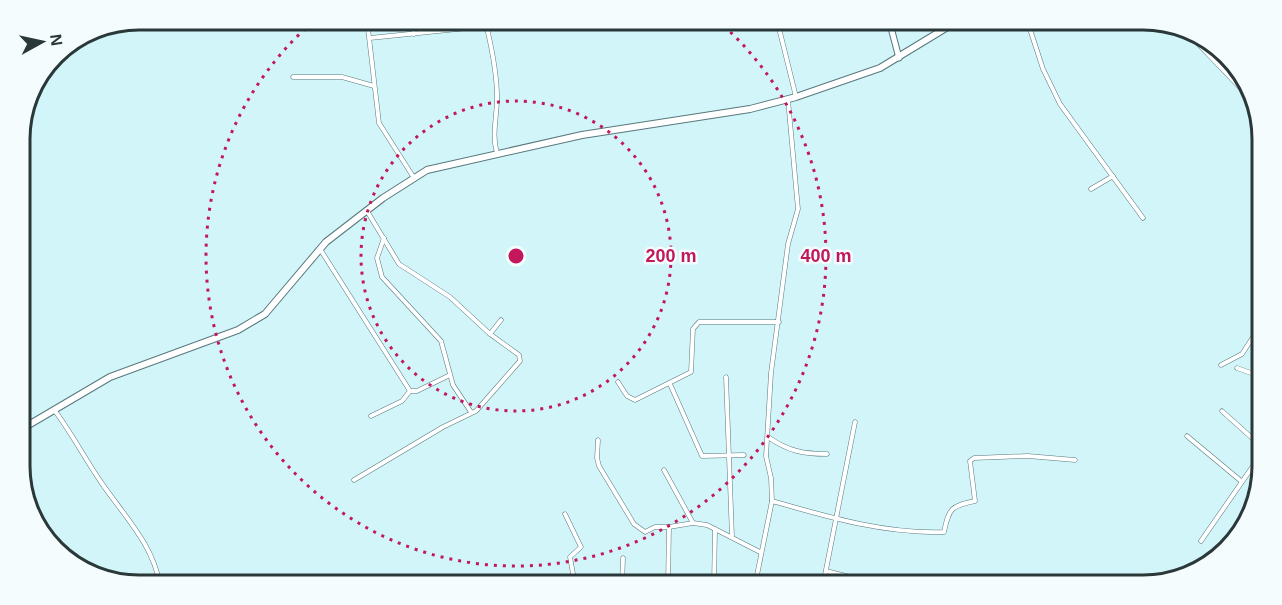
<svg xmlns="http://www.w3.org/2000/svg" width="1282" height="605" viewBox="0 0 1282 605" font-family="Arial,sans-serif">
<style>
.lines{fill:none;stroke-linecap:round;stroke-linejoin:round}
.minor-casing{stroke:#58787d;stroke-width:5}
.tertiary-casing{stroke:#58787d;stroke-width:7}
.secondary-casing{stroke:#58787d;stroke-width:8}
.minor{stroke:#fff;stroke-width:4}
.tertiary{stroke:#fff;stroke-width:5}
.secondary{stroke:#fff;stroke-width:6}
.ring{fill:none;stroke:#c2185b;stroke-width:3;stroke-dasharray:3 6}
.rim{fill:none;stroke:#2a383a;stroke-width:3}
.centre{fill:#c2185b;stroke:#f5fcfd;stroke-width:3}
.ring-label{font-size:18px;text-anchor:middle;font-weight:bold;fill:#c2185b;stroke:#f5fcfd;stroke-width:5;stroke-linejoin:round;paint-order:stroke}
</style>
<rect width="100%" height="100%" fill="#d1f5f9"/>
<g class="lines">
<defs>
<g id="minor">
<path d="M367 20 379 123 414 178"/>
<path d="M411 20 414 34"/>
<path d="M485 20C491 44 496 67 497 93 498 114 491 133 497 153"/>
<path d="M777 20 796 97"/>
<path d="M1027 20 1043 69 1060 104 1143 218"/>
<path d="M1182 27 1252 100"/>
<path d="M370 38 487 26"/>
<path d="M293 77H342L374 86"/>
<path d="M1091 189 1113 176"/>
<path d="M367 211 399 264 450 297 490 334 501 320"/>
<path d="M384 238 377 258 382 277 441 341 453 385 471 412"/>
<path d="M320 249 410 391H417L450 375"/>
<path d="M1221 365 1242 354 1262 323"/>
<path d="M1237 368 1262 377"/>
<path d="M726 377 732 537"/>
<path d="M618 382 627 396 635 400 691 372 693 329 699 322H779"/>
<path d="M670 384 702 456 744 455"/>
<path d="M55 411C73 435 86 461 103 485 126 518 153 545 160 585"/>
<path d="M1222 411 1262 447"/>
<path d="M371 416 402 401 410 391"/>
<path d="M1187 436 1241 481"/>
<path d="M768 437C788 451 803 454 827 454"/>
<path d="M598 440 597 458 599 466 634 524 645 532 655 527H669"/>
<path d="M664 470 693 523"/>
<path d="M354 480 443 427 476 411 520 361 519 355 490 334"/>
<path d="M772 501C828 517 885 534 944 532 949 508 951 506 975 501L970 461 974 458 1028 456 1075 460"/>
<path d="M565 514 581 547 570 557 575 585"/>
<path d="M1201 541 1262 453"/>
<path d="M826 571 882 585"/>
<path d="M622 585 623 558"/>
<path d="M668 585 669 527 693 523 707 525 760 552"/>
<path d="M714 585 715 529"/>
<path d="M755 585 772 501 771 478 766 456 771 373 788 244 798 209 788 100"/>
<path d="M823 585 855 422"/>
</g>
<path id="tertiary" d="M889 20 899 58"/>
<path id="secondary" d="M20 430 110 377 238 330 265 314 326 242 383 198 427 170 582 135 750 109 796 97 880 68 959 20"/>
</defs>
<!-- minor casing -->
<use href="#minor" class="minor-casing"/>
<!-- tertiary casing -->
<use href="#tertiary" class="tertiary-casing"/>
<!-- secondary casing -->
<use href="#secondary" class="secondary-casing"/>
<!-- minor -->
<use href="#minor" class="minor"/>
<!-- tertiary -->
<use href="#tertiary" class="tertiary"/>
<!-- secondary -->
<use href="#secondary" class="secondary"/>
</g>
<!-- distance rings -->
<g class="ring">
<circle cx="516" cy="256" r="155"/>
<path d="M717 20A310 310 0 1 1 315 20"/>
</g>
<!-- crop -->
<path d="M0 0H1282V605H0ZM139 30H1143A109 109 0 0 1 1252 139V466A109 109 0 0 1 1143 575H139A109 109 0 0 1 30 466V139A109 109 0 0 1 139 30Z" fill="#f5fcfd" fill-rule="evenodd"/>
<path class="rim" d="M139 30H1143A109 109 0 0 1 1252 139V466A109 109 0 0 1 1143 575H139A109 109 0 0 1 30 466V139A109 109 0 0 1 139 30Z"/>
<circle cx="516" cy="256" r="9" class="centre"/>
<g class="ring-label">
<text x="671" y="262">200 m</text>
<text x="826" y="262">400 m</text>
</g>
<!-- north arrow -->
<g transform="translate(42 42) rotate(82)" stroke="#f5fcfd" stroke-width="4.5" paint-order="stroke">
<path d="M0-4.5L10 22L0 15L-10 22Z" fill="#2a383a"/>
<text y="-9" font-size="16" font-weight="bold" text-anchor="middle" fill="#2a383a">N</text>
</g>
</svg>
